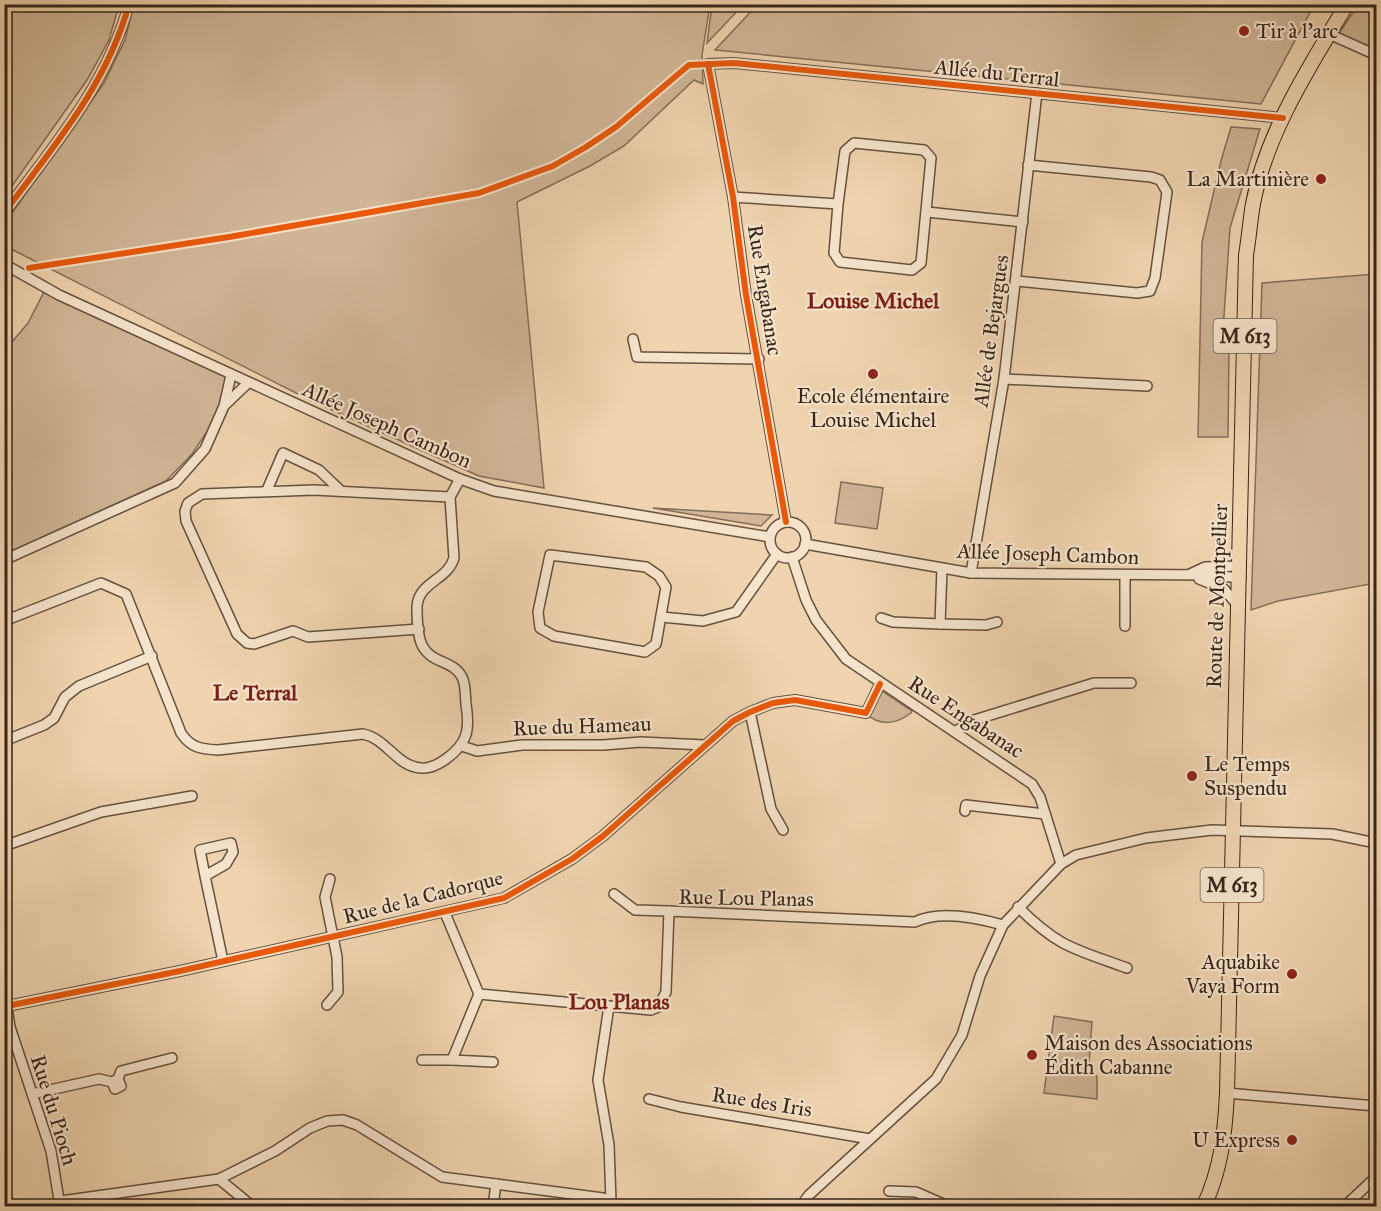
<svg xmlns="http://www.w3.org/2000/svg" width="1381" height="1211" viewBox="0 0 1381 1211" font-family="'IM FELL Great Primer',serif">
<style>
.green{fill:#d0b696;stroke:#846e58;stroke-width:1.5}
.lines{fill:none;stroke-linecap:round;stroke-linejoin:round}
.minor-casing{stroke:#66513e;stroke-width:12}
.primary-casing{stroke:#382519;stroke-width:16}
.minor{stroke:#f5e3cb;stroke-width:9}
.primary{stroke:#efd4af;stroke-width:14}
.cycleway-casing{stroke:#f5e3cb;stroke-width:10}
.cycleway{stroke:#e8590c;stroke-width:6}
.poi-dot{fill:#8f2418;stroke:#f5e3cb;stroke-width:2}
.labels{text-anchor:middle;stroke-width:4.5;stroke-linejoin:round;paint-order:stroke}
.shield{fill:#f5e3cb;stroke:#715e4e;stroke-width:1.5}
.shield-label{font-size:20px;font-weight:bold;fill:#382519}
.poi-label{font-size:21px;fill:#382519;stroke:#f5e3cb;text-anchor:start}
.street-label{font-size:21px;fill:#382519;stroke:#f5e3cb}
.neighbourhood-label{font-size:22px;font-weight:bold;fill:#7a1f14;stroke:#f5e3cb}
</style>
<rect width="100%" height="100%" fill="#efd4af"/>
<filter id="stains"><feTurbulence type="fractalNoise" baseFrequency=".00333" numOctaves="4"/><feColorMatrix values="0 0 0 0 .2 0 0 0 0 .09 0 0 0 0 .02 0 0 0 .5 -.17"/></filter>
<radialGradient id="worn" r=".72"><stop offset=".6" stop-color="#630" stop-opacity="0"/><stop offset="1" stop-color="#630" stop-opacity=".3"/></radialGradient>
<!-- green -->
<g class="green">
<path d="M5 4 119 5 109 40 87 80 5 196Z"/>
<path d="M134 4 710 5 702 55 703 84 694 80 624 146 590 166 517 202 544 488 479 476 414 447 304 397 5 246V223L104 83 125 40Z"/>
<path d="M758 4H1314V5L1261 104 715 50Z"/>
<path d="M712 5H743L707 43Z"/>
<path d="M1358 5H1376V51L1338 35Z"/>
<path d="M1231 127 1260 129 1230 228 1222 345H1229L1228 437H1198L1202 242 1221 161Z"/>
<path d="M1376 274V583L1278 601 1251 610 1262 283Z"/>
<path d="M46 288 228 374 224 394 210 427 192 454 166 481 5 554V350L28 323Z"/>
<path d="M841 482 883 488 877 529 835 523Z"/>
<path d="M653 508 772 515 761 526Z"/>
<path d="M879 689 912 711 911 713C897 724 879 727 866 713Z"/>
<path d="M1054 1016 1092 1022 1089 1064 1097 1077V1099L1044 1093Z"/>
</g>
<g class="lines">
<defs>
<g id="minor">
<path d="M1329 34 1376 55"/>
<path d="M733 197 838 204 834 253 840 262 912 270 921 263 931 158 924 150 854 143 845 151 838 204"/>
<path d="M927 212 1023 222"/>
<path d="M4 213C53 147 107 85 129 4"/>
<path d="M4 264 59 295 460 479 494 491 770 537"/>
<path d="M1017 281 1137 293 1150 291 1155 278 1167 192 1160 180 1151 177 1028 165"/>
<path d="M633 339 637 357 759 359"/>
<path d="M1004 379 1147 386"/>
<path d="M226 404 248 383"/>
<path d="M267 490 283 453 319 470 341 491"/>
<path d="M786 522 746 295 733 197 708 64 734 63 1283 118"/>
<circle cx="788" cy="540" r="18"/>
<path d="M805 544 971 573 1210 575 1241 578"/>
<path d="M550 555 646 567 659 576 666 587 656 644 645 652 554 636 540 628 538 612Z"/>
<path d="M792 557 806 600 816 620 846 659 1032 784 1040 797 1061 864"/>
<path d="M4 560 175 483 205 449 224 406 231 375"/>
<path d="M971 573 1004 379 1037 93"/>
<path d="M1190 574 1205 567 1241 566"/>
<path d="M1199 579 1224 589 1238 606"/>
<path d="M662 617 703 621 736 612 777 554"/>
<path d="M881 618 893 622 940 624 942 568"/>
<path d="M4 621 101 583 126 594 181 733C191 748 201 749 218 750L363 734C387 739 396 766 421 768 430 769 439 764 446 759 468 743 470 730 466 704 465 695 466 685 462 677 453 660 433 664 423 647 417 637 417 618 417 607 418 582 448 580 454 558L450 497 460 479"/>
<path d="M940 624 986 625 997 622"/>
<path d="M1125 626V576"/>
<path d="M419 629 308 637 293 631 254 644 247 643 237 634 186 521 185 511 188 503 202 494 314 490 450 497"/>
<path d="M750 712 771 809 783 830"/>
<path d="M955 732 971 721 1094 683H1131"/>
<path d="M4 741 44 725 54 718 65 697 79 686 152 656"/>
<path d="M462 746 477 751 522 745H603L641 742 705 745"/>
<path d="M965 811 966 805 1045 814"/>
<path d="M4 846 101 812 192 796"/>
<path d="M205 876 200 850 231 843 233 852 226 864 205 876 223 961"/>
<path d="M614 894 635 910 669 911"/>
<path d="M1018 907C1059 948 1075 949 1127 968"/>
<path d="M445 913 479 994 651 1010 658 1007 666 992 669 911 915 922C939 910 978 918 1003 925"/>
<path d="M4 988 10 1027 51 1151 60 1206"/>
<path d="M479 994 452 1060 493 1062"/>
<path d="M327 1005 338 992 337 957 325 897 330 879"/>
<path d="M7 1006 180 971 504 898 572 859 603 836 733 721 750 712 773 703 795 700 866 713 880 684"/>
<path d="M609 1006 598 1080 609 1145 611 1202"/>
<path d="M422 1060H452"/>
<path d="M118 1079 121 1071 172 1058"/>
<path d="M1227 1093 1376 1106"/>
<path d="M32 1094 99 1079 112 1082 118 1079 121 1086 115 1089 112 1082"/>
<path d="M649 1099 681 1107 870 1139"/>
<path d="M219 1179 252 1206"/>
<path d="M889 1191 916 1192 948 1206"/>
<path d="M61 1201 219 1179 275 1151 310 1128 327 1121 343 1120 357 1125 442 1177 603 1198 617 1206"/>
<path d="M493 1206 496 1184"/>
<path d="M801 1206 809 1195 936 1079 962 1035 980 976 1003 925 1061 864 1076 855 1146 838 1212 830 1332 834 1376 843"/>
<path d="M1345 1206 1376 1177"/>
</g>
<path id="primary" d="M1204 1206C1221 1169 1225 1134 1227 1093L1246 255C1249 238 1250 221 1253 204 1266 133 1310 66 1347 4"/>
</defs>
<!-- minor casing -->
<use href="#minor" class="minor-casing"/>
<!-- primary casing -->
<use href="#primary" class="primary-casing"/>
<!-- minor -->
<use href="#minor" class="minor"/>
<!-- primary -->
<use href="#primary" class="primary"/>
<defs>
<g id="cycleway">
<path d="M708 64 733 197 746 295 786 522"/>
<path d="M4 213C53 147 107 85 129 4"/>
<path d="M29 268 229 237 479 193 553 166 586 147 616 127 689 65 734 63 1283 118"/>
<path d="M7 1006 180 971 504 898 572 859 603 836 733 721 750 712 773 703 795 700 866 713 880 684"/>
</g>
</defs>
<!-- cycleway casing -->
<use href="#cycleway" class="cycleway-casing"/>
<!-- cycleway -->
<use href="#cycleway" class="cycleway"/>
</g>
<!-- markers -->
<g class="poi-dot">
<circle cx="1244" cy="31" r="6"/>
<circle cx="1321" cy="179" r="6"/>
<circle cx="873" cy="374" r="6"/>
<circle cx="1192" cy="776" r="6"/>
<circle cx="1292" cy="974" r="6"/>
<circle cx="1032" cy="1055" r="6"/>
<circle cx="1292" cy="1140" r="6"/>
</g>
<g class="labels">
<!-- shield labels -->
<g class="shield">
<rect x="1213.5" y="319" width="63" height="34" rx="4.5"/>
<rect x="1200.5" y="868" width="63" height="34" rx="4.5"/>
</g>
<g class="shield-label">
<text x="1245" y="343">M 613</text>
<text x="1232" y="892">M 613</text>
</g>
<!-- poi labels -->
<g class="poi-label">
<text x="1256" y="38">Tir à l'arc</text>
<text x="1309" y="186" text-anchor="end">La Martinière</text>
<text x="873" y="403" text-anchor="middle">Ecole élémentaire<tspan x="873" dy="24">Louise Michel</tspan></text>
<text x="1204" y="771">Le Temps<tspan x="1204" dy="24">Suspendu</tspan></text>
<text x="1280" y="969" text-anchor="end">Aquabike<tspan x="1280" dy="24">Vaya Form</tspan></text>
<text x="1044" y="1050">Maison des Associations<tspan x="1044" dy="24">Édith Cabanne</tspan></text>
<text x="1280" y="1147" text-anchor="end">U Express</text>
</g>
<!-- street labels -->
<g class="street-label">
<text transform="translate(997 73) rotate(6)" y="7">Allée du Terral</text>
<text transform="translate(765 290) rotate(81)" y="7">Rue Engabanac</text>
<text transform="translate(991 331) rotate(-82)" y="7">Allée de Bejargues</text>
<text transform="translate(387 425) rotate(24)" y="7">Allée Joseph Cambon</text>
<text transform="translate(1048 554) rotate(2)" y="7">Allée Joseph Cambon</text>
<text transform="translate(1217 596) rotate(-88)" y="7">Route de Montpellier</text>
<text transform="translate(966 717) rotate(33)" y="7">Rue Engabanac</text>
<text transform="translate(582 726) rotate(-2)" y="7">Rue du Hameau</text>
<text transform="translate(423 897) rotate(-14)" y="7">Rue de la Cadorque</text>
<text transform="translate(746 898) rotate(1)" y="7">Rue Lou Planas</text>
<text transform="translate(762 1102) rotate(9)" y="7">Rue des Iris</text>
<text transform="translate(54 1110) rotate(73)" y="7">Rue du Pioch</text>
</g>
<!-- neighbourhood labels -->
<g class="neighbourhood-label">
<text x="873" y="308">Louise Michel</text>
<text x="255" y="700">Le Terral</text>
<text x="619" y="1009">Lou Planas</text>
</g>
</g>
<!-- margin -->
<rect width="1381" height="1211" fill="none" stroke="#efd4af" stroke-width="24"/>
<rect x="6" y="6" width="1369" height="1199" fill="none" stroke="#382519" stroke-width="3"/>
<rect x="12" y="12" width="1357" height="1187" fill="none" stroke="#382519" stroke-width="1.5"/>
<rect width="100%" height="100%" filter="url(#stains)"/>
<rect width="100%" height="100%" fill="url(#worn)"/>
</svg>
